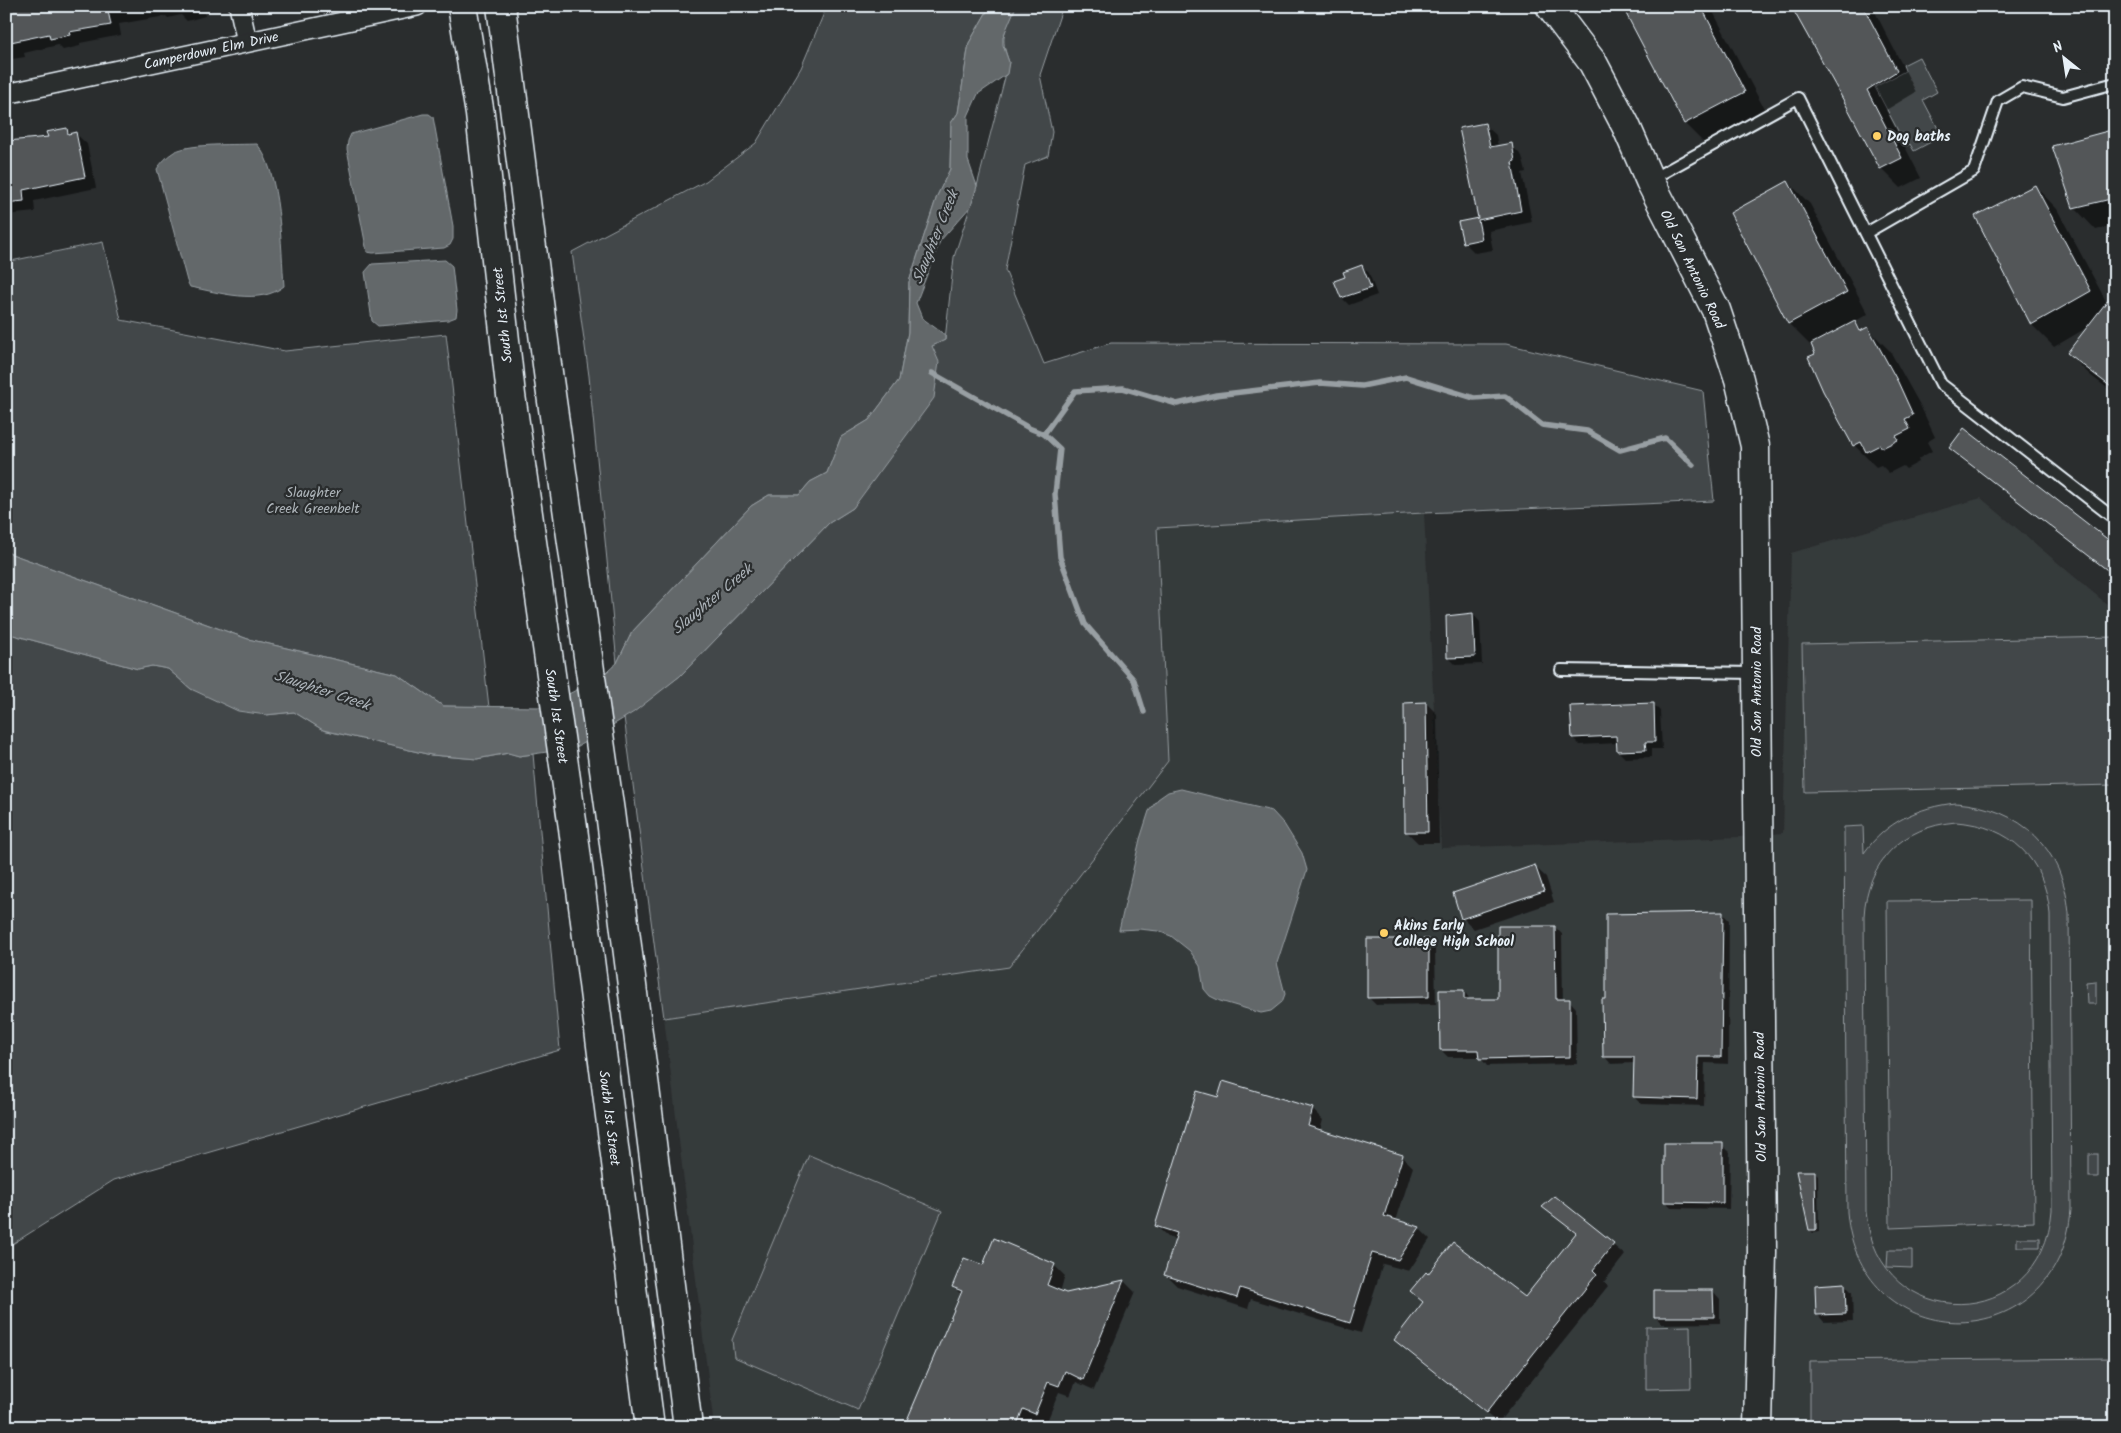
<svg xmlns="http://www.w3.org/2000/svg" width="2121" height="1433" viewBox="0 0 2121 1433" font-family="Kalam,sans-serif">
<style>
.built{fill:#363a3b}
.green{fill:#424648;stroke:#959ca0;fill-rule:evenodd}
.water{fill:#63686b;stroke:#989fa3}
.shadow{fill:#0007}
.lines{fill:none;stroke-linecap:round;stroke-linejoin:round}
.stream{stroke:#989fa3;stroke-width:5.5}
.building{fill:#535759;stroke:#e8f1f8}
.lane-casing{stroke:#e8f1f8;stroke-width:14}
.street-casing{stroke:#e8f1f8;stroke-width:22}
.secondary-casing{stroke:#e8f1f8;stroke-width:31}
.lane{stroke:#2a2d2e;stroke-width:10}
.street{stroke:#2a2d2e;stroke-width:19}
.secondary{stroke:#2a2d2e;stroke-width:28}
.poi-dot{fill:#ffd166;stroke:#2a2d2e;stroke-width:2}
.labels{text-anchor:middle;stroke-width:4.5;stroke-linejoin:round;paint-order:stroke}
.street-label{font-size:14px;fill:#e8f1f8;stroke:#2a2d2e}
.poi-label{font-size:14px;font-weight:bold;fill:#e8f1f8;stroke:#2a2d2e;text-anchor:start}
.park-label{font-size:14px;fill:#aeb5ba;stroke:#2a2d2e}
.water-label{font-size:15px;font-style:italic;fill:#acb3b9;stroke:#2a2d2e}
</style>
<rect width="100%" height="100%" fill="#2a2d2e"/>
<filter id="ink" filterUnits="userSpaceOnUse"><feTurbulence type="fractalNoise" baseFrequency=".02" numOctaves="2"/><feDisplacementMap in="SourceGraphic" scale="10" xChannelSelector="R" yChannelSelector="G"/><feConvolveMatrix kernelMatrix="1 2 1 2 8 2 1 2 1" color-interpolation-filters="sRGB"/></filter>
<g filter="url(#ink)">
<!-- built -->
<path class="built" d="M1981 498 2115 611V1427H714L664 1018 624 717 680 676 804 547 1424 513 1441 848 1739 837 1783 833 1791 553Z"/>
<!-- green -->
<g class="green">
<path d="M827 6H990L969 43 958 113 951 123 950 169 937 196 909 282 908 332 899 380 869 420 841 437 827 473 810 482 799 495H769L751 506 632 632 617 663 589 376 572 252 706 181 756 143 801 68Z"/>
<path d="M1016 6H1063L1040 75 1052 132 1048 156 1025 165 1005 270 1044 364 1111 343 1506 344 1703 391 1714 501 1424 513 1157 528 1168 761 1009 967 664 1018 624 717 680 676 829 523 853 508 932 346 945 340 954 257 977 186 1009 62C999 35 1005 32 1016 6Z"/>
<path d="M1919 57 1937 92 1923 100 1942 136 1914 151 1910 144 1906 146 1875 87 1905 71 1903 65Z"/>
<path d="M103 242 121 320 285 351 446 334 489 707 443 706 397 674 248 639 6 552V262Z"/>
<path d="M6 633 138 669 152 666 168 669 191 689 266 715 294 712 323 730 431 755 477 759 509 753 519 756 533 754 560 1050 114 1180 6 1248V1065L11 1042 6 1035Z"/>
<path d="M2115 637V785L1805 792 1802 644Z"/>
<path d="M1956 803C2022 808 2063 848 2069 913L2071 1209C2061 1358 1860 1360 1847 1212L1844 827 1863 826 1864 853C1886 822 1918 807 1956 803ZM1956 822C2011 826 2045 859 2050 914L2052 1210C2043 1333 1878 1336 1866 1212L1864 916C1867 861 1902 827 1956 822Z"/>
<path d="M2031 900 2034 1222 1890 1228 1887 901Z"/>
<path d="M2096 981V1004H2087L2086 982Z"/>
<rect x="2089" y="1154" width="9" height="23"/>
<path d="M809 1155 942 1211 858 1410 734 1357 732 1340Z"/>
<rect x="2017" y="1238" width="23" height="9"/>
<path d="M1888 1250H1912V1268L1887 1267Z"/>
<path d="M1690 1326 1691 1388 1646 1389V1327Z"/>
<path d="M2115 1358V1427H1810V1361Z"/>
</g>
<!-- water -->
<g class="water">
<path d="M990 6H1016L1003 37V45L1009 62 1007 74 978 94 968 116V160L977 186 971 206 940 241 916 303 922 318 945 335V340L932 346 939 362 934 398 853 508 829 523 680 676 634 712 575 748 519 756 508 753 477 759 431 755 323 730 294 712 266 715 238 711 191 689 168 669 152 666 138 669 6 633V552L248 639 397 674 443 706 544 707 601 677 617 663 632 632 751 506 769 495H799L810 482 827 473 841 437 869 420 899 380 908 332 909 282 937 196 950 169 951 123 958 113 969 43Z"/>
<path d="M423 114H429L433 117 453 226V239L450 245 444 248 373 253 367 252 347 149 348 141 351 134Z"/>
<path d="M257 144C281 172 281 249 284 286 260 306 218 292 190 287L187 281 157 169C161 163 167 156 174 152 190 143 237 145 257 144Z"/>
<path d="M445 260 452 266 457 310 456 317 448 320 378 326 372 321 365 272 372 264Z"/>
<path d="M1181 789 1272 811 1284 824 1302 853 1307 870 1277 963 1285 994 1282 1002 1271 1011 1261 1013 1220 1001 1210 996 1204 989 1200 966 1190 951 1171 936 1158 931 1139 929 1119 930 1140 839 1149 811 1158 799 1168 792Z"/>
</g>
<!-- shadow -->
<g class="shadow">
<path d="M6 6H211L212 10 204 12 205 16 187 21 181 15 168 18 166 16 119 24 121 35 80 43V46L63 50 58 45 24 53 25 57 6 60Z"/>
<path d="M1623 6H1710L1767 114 1707 146 1685 124Z"/>
<path d="M1792 6H1872L1916 92 1886 110 1921 178 1901 188 1881 168Z"/>
<path d="M1484 124 1496 135 1498 147 1511 145 1522 156 1526 172 1522 173 1532 222 1489 231 1493 250 1475 253 1464 242 1460 223 1479 219Z"/>
<path d="M66 130 71 134 75 133 87 144 96 188 34 201 35 212 6 215V145L49 138Z"/>
<path d="M2115 131V225L2096 230 2074 207Z"/>
<path d="M1788 182 1810 204 1868 314 1854 322 1863 331 1868 329 1890 351 1920 405 1935 437 1927 442 1932 451 1918 459 1919 462 1906 469 1903 466 1889 473 1881 465 1876 467 1854 445 1813 345 1811 346 1789 324 1732 213Z"/>
<path d="M2035 186 2057 209 2107 303 2115 307V394L2090 375 2068 353 2088 327 2054 347 2032 325 1977 217Z"/>
<path d="M1362 266 1369 273 1377 295 1349 305 1342 298 1336 282 1346 278Z"/>
<path d="M1473 614 1480 622 1482 664 1456 665 1448 657Z"/>
<path d="M1426 703 1437 714 1439 843H1418L1407 832Z"/>
<path d="M1653 704 1660 711 1662 749H1652V757L1625 758 1618 751V743L1580 745 1573 738Z"/>
<path d="M1534 866 1546 877 1554 902 1474 929 1463 918Z"/>
<path d="M1722 913 1729 920 1728 1064 1705 1063 1704 1106 1641 1104 1634 1097 1635 1063 1611 1064 1604 1056 1608 1000Z"/>
<path d="M1555 927 1562 934 1563 1000H1569L1576 1008 1577 1064 1487 1066 1480 1057H1448L1441 1050 1464 991 1471 1001 1499 1000Z"/>
<path d="M1428 940 1435 947 1436 1004 1376 1005 1369 998Z"/>
<path d="M1218 1098 1312 1109 1323 1120 1320 1131 1402 1156 1413 1167 1396 1221 1419 1228 1430 1239 1409 1271 1383 1264 1361 1333 1251 1299 1248 1309 1177 1286 1166 1275 1176 1240 1168 1237 1156 1226Z"/>
<path d="M1722 1145 1730 1152 1729 1209 1672 1208 1665 1201Z"/>
<path d="M1815 1172 1818 1175 1819 1232 1813 1233 1810 1230Z"/>
<path d="M1555 1197 1625 1255 1604 1282 1608 1286 1498 1423 1407 1351 1396 1340 1424 1303 1412 1291 1429 1276 1525 1298 1576 1234 1544 1207Z"/>
<path d="M1054 1265 1065 1276 1060 1292 1065 1294 1124 1281 1135 1292 1094 1390 1076 1382 1070 1396 1059 1392 1046 1424 1034 1420 1031 1427H905L962 1295 953 1287 983 1267Z"/>
<path d="M1845 1285 1852 1292 1853 1321 1824 1322 1817 1314Z"/>
<path d="M1713 1291 1720 1299V1323L1662 1324 1655 1316Z"/>
</g>
<g class="lines">
<!-- stream -->
<g class="stream">
<path d="M932 373 1029 428 1044 434 1075 391 1123 388 1177 404 1216 395 1320 383 1362 386 1406 377 1474 398 1505 396 1542 425 1587 431 1620 450 1665 438 1693 465"/>
<path d="M1044 434 1060 449 1055 494 1060 557 1085 624 1134 680 1144 712"/>
</g>
</g>
<!-- building -->
<g class="building">
<path d="M6 6H107L111 25 69 32 70 35 50 39 49 34 6 43Z"/>
<path d="M1622 6H1701L1745 92 1684 124Z"/>
<path d="M1791 6H1863L1897 71 1867 90 1902 158 1880 169 1845 103Z"/>
<path d="M1485 123 1490 147 1512 143 1515 161 1512 162 1521 211 1478 220 1482 239 1463 243 1458 222 1478 218 1459 128Z"/>
<path d="M67 128 68 134 76 132 85 177 23 190 24 201 6 203V143H8V141L48 137 46 132Z"/>
<path d="M2115 129V198L2073 208 2052 146Z"/>
<path d="M1788 181 1847 292 1788 324 1730 213Z"/>
<path d="M2035 185 2091 291 2031 325 1975 216Z"/>
<path d="M1362 265 1371 288 1341 298 1334 281 1345 277 1343 272Z"/>
<path d="M2115 291V390L2067 353Z"/>
<path d="M1855 321 1860 331 1868 327 1898 382 1913 415 1905 419 1910 429 1896 436 1898 440 1882 448 1880 445 1866 452 1861 442 1853 446 1823 391 1808 357 1815 354 1811 344Z"/>
<path d="M1964 428 2115 545V576L1949 448Z"/>
<path d="M1473 613 1475 657 1447 658 1446 616Z"/>
<path d="M1426 702 1428 832H1405L1404 703Z"/>
<path d="M1654 703 1655 742H1645L1646 750 1617 751 1616 736 1572 738 1570 706Z"/>
<path d="M1535 865 1544 891 1461 919 1453 893Z"/>
<path d="M1723 912 1721 1057H1698L1697 1099 1633 1097 1634 1057H1603L1602 999H1606V914Z"/>
<path d="M1498 926H1555L1556 999H1570V1057L1479 1059 1478 1050H1440L1439 990H1464V999H1498Z"/>
<path d="M1367 939H1429V997L1367 998Z"/>
<path d="M1223 1081 1313 1108 1308 1126 1403 1155 1384 1216 1420 1227 1398 1260 1372 1253 1350 1323 1240 1288 1237 1298 1164 1275 1177 1233 1155 1226 1197 1091 1218 1097Z"/>
<path d="M1664 1143H1723V1203L1664 1202Z"/>
<path d="M1796 1171H1815L1816 1230H1809Z"/>
<path d="M1555 1196 1614 1243 1593 1270 1597 1274 1486 1413 1394 1340 1423 1302 1410 1291 1426 1272 1428 1274 1453 1242 1525 1297 1576 1233 1542 1207Z"/>
<path d="M994 1238 1055 1264 1047 1285 1066 1293 1124 1280 1083 1380 1065 1371 1059 1386 1048 1382 1035 1414 1023 1409 1016 1427H904L962 1291 952 1287 964 1258 983 1265Z"/>
<path d="M1845 1283 1846 1314 1816 1315 1815 1285Z"/>
<path d="M1654 1290H1713L1714 1317H1654Z"/>
</g>
<g class="lines">
<defs>
<g id="lane">
<path d="M1650 180 1798 98 1941 384 2115 519"/>
<path d="M1866 233 1974 171 1998 101 2022 87 2063 97 2115 83"/>
<path d="M1561 670 1755 673"/>
</g>
<g id="street">
<path d="M239 6 247 42"/>
<path d="M6 94 417 6"/>
</g>
<g id="secondary">
<path d="M462 6 480 114 511 395 573 828 650 1427"/>
<path d="M501 6 549 380 610 812 688 1427"/>
<path d="M1550 6 1593 63 1626 126 1650 181 1716 310 1739 379 1755 446 1762 1252 1758 1427"/>
</g>
</defs>
<!-- lane casing -->
<use href="#lane" class="lane-casing"/>
<!-- street casing -->
<use href="#street" class="street-casing"/>
<!-- secondary casing -->
<use href="#secondary" class="secondary-casing"/>
<!-- lane -->
<use href="#lane" class="lane"/>
<!-- street -->
<use href="#street" class="street"/>
<!-- secondary -->
<use href="#secondary" class="secondary"/>
</g>
</g>
<!-- markers -->
<g class="poi-dot">
<circle cx="1877" cy="136" r="5"/>
<circle cx="1384" cy="933" r="5"/>
</g>
<g class="labels">
<!-- street labels -->
<g class="street-label">
<text transform="translate(211 50) rotate(-12)" y="5">Camperdown Elm Drive</text>
<text transform="translate(1693 269) rotate(64)" y="5">Old San Antonio Road</text>
<text transform="translate(502 315) rotate(-96)" y="5">South 1st Street</text>
<text transform="translate(1756 692) rotate(-90)" y="5">Old San Antonio Road</text>
<text transform="translate(557 716) rotate(82)" y="5">South 1st Street</text>
<text transform="translate(1760 1097) rotate(-91)" y="5">Old San Antonio Road</text>
<text transform="translate(610 1118) rotate(83)" y="5">South 1st Street</text>
</g>
<!-- poi labels -->
<g class="poi-label">
<text x="1887" y="141">Dog baths</text>
<text x="1394" y="930">Akins Early<tspan x="1394" dy="16">College High School</tspan></text>
</g>
<!-- park labels -->
<g class="park-label">
<text x="313" y="497">Slaughter<tspan x="313" dy="16">Creek Greenbelt</tspan></text>
</g>
<!-- water labels -->
<g class="water-label">
<text transform="translate(935 237) rotate(-68)" y="5">Slaughter Creek</text>
<text transform="translate(712 599) rotate(-40)" y="5">Slaughter Creek</text>
<text transform="translate(322 690) rotate(18)" y="5">Slaughter Creek</text>
</g>
</g>
<!-- margin -->
<rect width="2121" height="1433" fill="none" stroke="#2a2d2e" stroke-width="25"/>
<rect x="12" y="12" width="2096" height="1408" fill="none" stroke="#e8f1f8" stroke-width="2" filter="url(#ink)"/>
<!-- north arrow -->
<g transform="translate(2064 58) rotate(330)" stroke="#2a2d2e" stroke-width="4" paint-order="stroke">
<path d="M0-4L9 19L0 12L-9 19Z" fill="#e8f1f8"/>
<text y="-8" font-size="14" font-weight="bold" text-anchor="middle" fill="#e8f1f8">N</text>
</g>
</svg>
